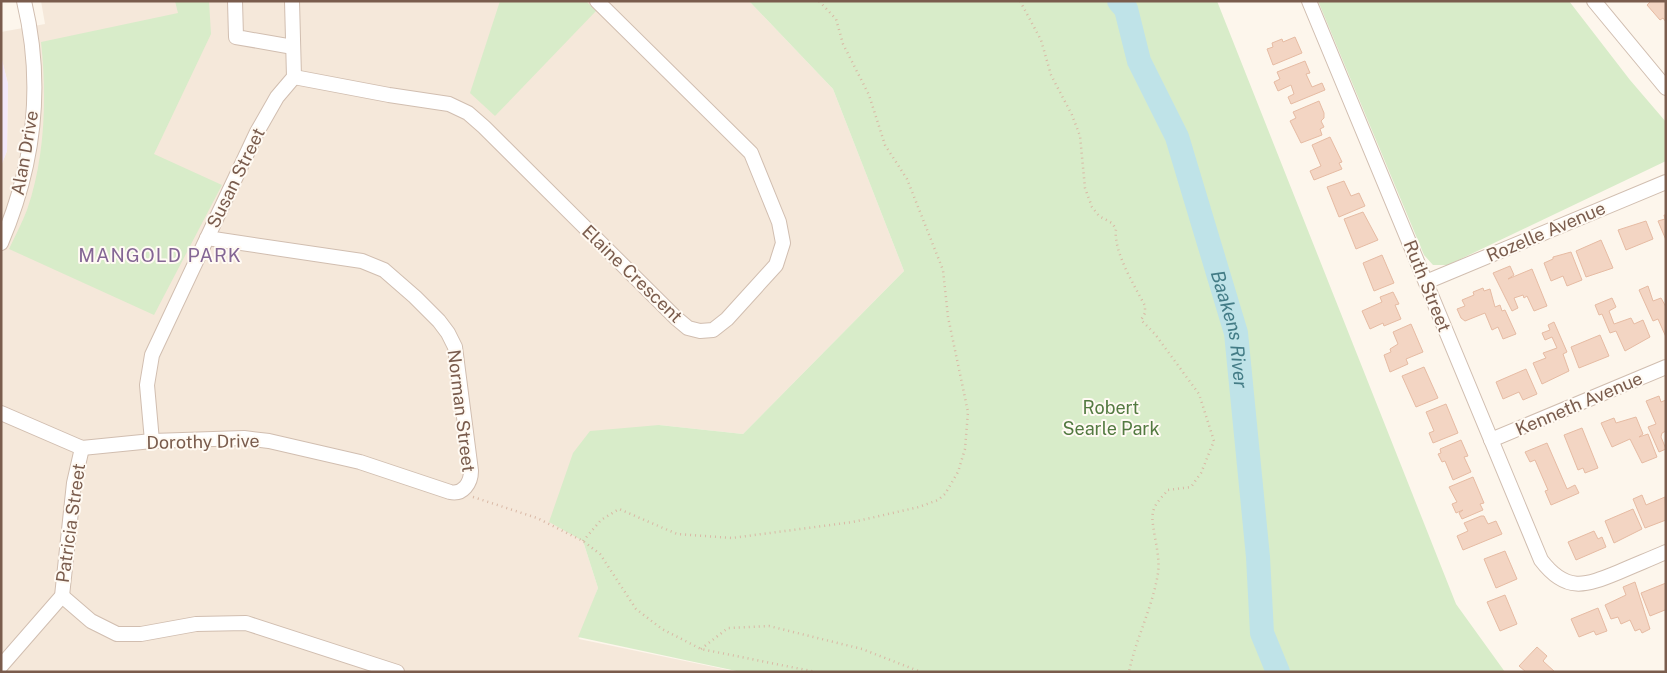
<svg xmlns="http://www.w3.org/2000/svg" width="1667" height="673" viewBox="0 0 1667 673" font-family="'Public Sans',sans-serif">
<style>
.residential{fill:#f5e8da}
.education{fill:#f3e8fa}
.green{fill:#d8ecc9}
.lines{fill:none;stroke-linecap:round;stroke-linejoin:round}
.river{stroke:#bfe3e8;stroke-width:24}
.building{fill:#f3d5c3;stroke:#e6bba3}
.street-casing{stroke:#d1beb0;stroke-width:16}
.path{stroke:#d9b8a5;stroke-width:2.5;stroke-dasharray:1 4;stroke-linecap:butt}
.street{stroke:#fff;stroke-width:14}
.labels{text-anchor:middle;stroke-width:4;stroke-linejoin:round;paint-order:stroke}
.street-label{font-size:18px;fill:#7a5c4d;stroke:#fffaf3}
.park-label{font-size:18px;fill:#537a41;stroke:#fffaf3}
.neighbourhood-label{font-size:19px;letter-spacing:1px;fill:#846695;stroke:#fffaf3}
.water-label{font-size:19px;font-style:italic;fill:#437c86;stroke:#fffaf3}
</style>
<rect width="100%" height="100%" fill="#fdf6ec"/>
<!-- residential -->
<path class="residential" d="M41 1H749L833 89 904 271 743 434 659 425 583 541 598 588 579 639 738 672H1V166L7 151 8 84 1 56V32L45 24Z"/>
<!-- education -->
<path class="education" d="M1 56 8 84 7 151 1 166Z"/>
<!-- green -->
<g class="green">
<path d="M175 1H209L211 34 154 154 222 185 154 315 9 249C15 236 22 223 27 210 45 158 47 97 41 42L178 13Z"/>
<path d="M500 1H586L596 11 495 116 470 93Z"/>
<path d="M749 1H1217L1456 604 1505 672H741L578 637 598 588 583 541 549 522 573 453 590 431 659 425 743 434 904 271 833 89Z"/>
<path d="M1318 1H1569L1630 80 1666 122V161L1448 265H1433L1424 255Z"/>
</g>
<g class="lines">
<!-- river -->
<path class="river" id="s1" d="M1119 1 1126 9 1139 61 1177 137 1236 333 1258 557 1262 633 1278 672"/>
</g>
<!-- building -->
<g class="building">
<path d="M1651 1H1666V22L1663 18 1660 20 1647 5Z"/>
<path d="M1295 37 1302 53 1273 65 1267 49 1273 47 1272 43 1282 39 1283 42Z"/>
<path d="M1305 61 1310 73 1306 74 1312 87 1322 83 1325 90 1291 104 1288 97 1294 94 1291 85 1278 91 1274 82 1280 79 1277 72Z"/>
<path d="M1319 101 1324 113V118L1321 121 1324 127 1320 129 1322 135 1301 143 1290 121 1296 118 1293 112Z"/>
<path d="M1330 137 1342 162 1339 163 1342 169 1314 180 1310 171 1321 166 1312 145Z"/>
<path d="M1344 181 1351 196 1359 193 1365 206 1339 217 1327 187Z"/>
<path d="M1363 212 1378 240 1356 249 1344 219Z"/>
<path d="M1664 215H1666V240L1658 221 1665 219Z"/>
<path d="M1646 221 1653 239 1626 250 1618 230Z"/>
<path d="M1601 240 1613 268 1586 277 1576 251Z"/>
<path d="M1571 252 1582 280 1567 286 1563 276 1551 281 1544 263 1553 259V257Z"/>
<path d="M1382 255 1394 283 1374 291 1363 263Z"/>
<path d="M1510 266 1514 275 1508 279 1532 269 1547 306 1534 311 1527 296 1524 298 1523 295 1514 298 1518 308 1512 311 1493 273Z"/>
<path d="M1648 286 1653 301 1661 298 1666 307V337L1658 319 1653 321 1639 290Z"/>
<path d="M1483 288 1484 291 1490 289 1495 307 1500 305 1502 311 1505 310 1516 334 1503 339 1498 327 1492 330 1485 313 1465 321 1461 318 1457 309 1465 306 1462 300 1474 295 1473 292Z"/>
<path d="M1393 292 1399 304 1395 305 1401 319 1384 326 1383 323 1370 329 1362 311 1382 302 1380 297Z"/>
<path d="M1612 298 1616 307 1609 311 1614 324 1631 318 1634 324 1643 320 1650 337 1625 351 1616 331 1610 333 1602 314 1599 315 1595 305Z"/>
<path d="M1554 322 1567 352 1563 354 1569 371 1542 384 1533 363 1546 358 1543 353 1557 348 1552 337 1545 340 1542 333 1550 330 1548 325Z"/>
<path d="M1411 324 1423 352 1406 359 1408 364 1390 372 1384 355 1391 352 1390 349 1398 344 1393 332Z"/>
<path d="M1600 335 1609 356 1579 368 1571 347Z"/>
<path d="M1424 367 1438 398 1416 407 1402 376Z"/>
<path d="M1526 369 1537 394 1523 400 1519 392 1503 399 1496 382Z"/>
<path d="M1659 396 1661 402 1666 400V431L1662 433 1661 437 1666 449 1659 452 1648 427 1656 424 1646 401Z"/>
<path d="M1446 404 1458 433 1433 443 1429 433 1434 431 1426 412Z"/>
<path d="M1636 417 1643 434 1639 437 1648 434 1657 457 1642 463 1630 439 1612 447 1601 423 1614 418 1616 423Z"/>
<path d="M1582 428 1598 468 1585 473 1583 468 1578 470 1564 435Z"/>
<path d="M1461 440 1468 456 1464 457 1471 472 1453 480 1445 461 1442 462 1438 454 1441 453 1440 449Z"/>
<path d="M1547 443 1567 489 1575 485 1579 493 1551 505 1545 491 1548 490 1535 460 1530 462 1525 452Z"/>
<path d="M1473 477 1484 503 1480 504 1483 510 1462 519 1459 513 1463 510 1456 513 1452 504 1457 502 1449 487Z"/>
<path d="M1642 495 1646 505 1665 497 1666 520 1645 528 1633 499Z"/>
<path d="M1633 509 1642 529 1614 543 1605 521Z"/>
<path d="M1481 516H1484L1488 524 1496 521 1502 534 1463 550 1457 536 1468 531 1464 523Z"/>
<path d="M1594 531 1598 539 1602 537 1606 547 1576 560 1568 542Z"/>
<path d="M1505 551 1517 579 1496 588 1484 559Z"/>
<path d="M1635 582 1650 629 1642 633 1640 629 1635 631 1630 620 1621 624 1618 617 1611 619 1605 605 1626 595 1623 587Z"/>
<path d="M1666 583V612L1665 610 1650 616 1641 593Z"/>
<path d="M1505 595 1517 624 1500 631 1487 602Z"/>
<path d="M1598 608 1607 631 1596 635 1594 631 1579 637 1571 619Z"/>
<path d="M1537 647 1547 656 1543 661 1555 672H1526L1519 666Z"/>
</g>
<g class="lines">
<defs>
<g id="street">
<path d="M235 1 236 37 293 47"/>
<path d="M1309 1 1541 560C1566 593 1585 586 1619 572 1635 565 1650 559 1666 552"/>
<path d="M1594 1 1666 88"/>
<path d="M294 77 389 95 449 104 468 113 484 127 676 318 688 328 700 331 713 330 727 319 776 265 783 243 779 222 751 153 597 1"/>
<path d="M1 243C34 166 44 84 24 1"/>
<path d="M1426 282 1666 182"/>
<path d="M1 413 82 448 152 441 244 438 269 441 360 462 450 492C463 495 471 483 471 471L455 347 448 333 439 321 415 297 384 270 362 261 207 238"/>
<path d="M1491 440 1666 367"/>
<path d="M152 441 147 385 152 355 257 132 277 97 294 77 292 1"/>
<path d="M62 596 91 621 117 634H141L196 624 246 623 397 672"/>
<path d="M1 666 62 596 74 483 82 448"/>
</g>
</defs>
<!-- street casing -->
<use href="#street" class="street-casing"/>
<!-- path -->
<g class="path">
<path d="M1020 1 1041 40 1051 75 1072 115 1080 136 1085 188 1092 207 1099 216 1112 223 1116 229C1113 252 1135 286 1145 306V313L1141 320 1155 334 1199 394 1214 441 1201 473 1191 487 1168 490C1163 496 1155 503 1153 512 1150 526 1161 553 1158 573 1153 606 1136 638 1129 672"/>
<path d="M473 497 537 518 583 541 600 554 636 609 662 629 701 649 816 672"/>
<path d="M583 541 601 520 619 509 677 534 732 538 853 522 919 507 938 500 945 494 958 472 965 449 968 412 948 317 943 270 907 179 885 145 869 95 843 44 836 19 819 1"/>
<path d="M701 649 728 628 769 626 862 649 921 672"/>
</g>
<!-- street -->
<use href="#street" class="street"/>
</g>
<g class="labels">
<!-- street labels -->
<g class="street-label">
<text transform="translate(25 153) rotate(-80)" y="6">Alan Drive</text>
<text transform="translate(236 178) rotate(-64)" y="6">Susan Street</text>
<text transform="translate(1546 232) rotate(-23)" y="6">Rozelle Avenue</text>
<text transform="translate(632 274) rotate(44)" y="6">Elaine Crescent</text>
<text transform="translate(1427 286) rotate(68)" y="6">Ruth Street</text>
<text transform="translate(1579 404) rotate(-23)" y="6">Kenneth Avenue</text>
<text transform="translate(461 411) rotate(83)" y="6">Norman Street</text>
<text transform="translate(203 442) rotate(-1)" y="6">Dorothy Drive</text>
<text transform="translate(71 523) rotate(-82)" y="6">Patricia Street</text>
</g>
<!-- park labels -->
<g class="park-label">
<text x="1111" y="414">Robert<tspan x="1111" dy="21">Searle Park</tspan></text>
</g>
<!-- neighbourhood labels -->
<g class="neighbourhood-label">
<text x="160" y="262">MANGOLD PARK</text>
</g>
<!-- water labels -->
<g class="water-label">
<text dy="7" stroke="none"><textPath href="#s1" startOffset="349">Baakens River</textPath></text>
</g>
</g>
<!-- border -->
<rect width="1667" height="673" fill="none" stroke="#7a5c4d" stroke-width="5"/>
</svg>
